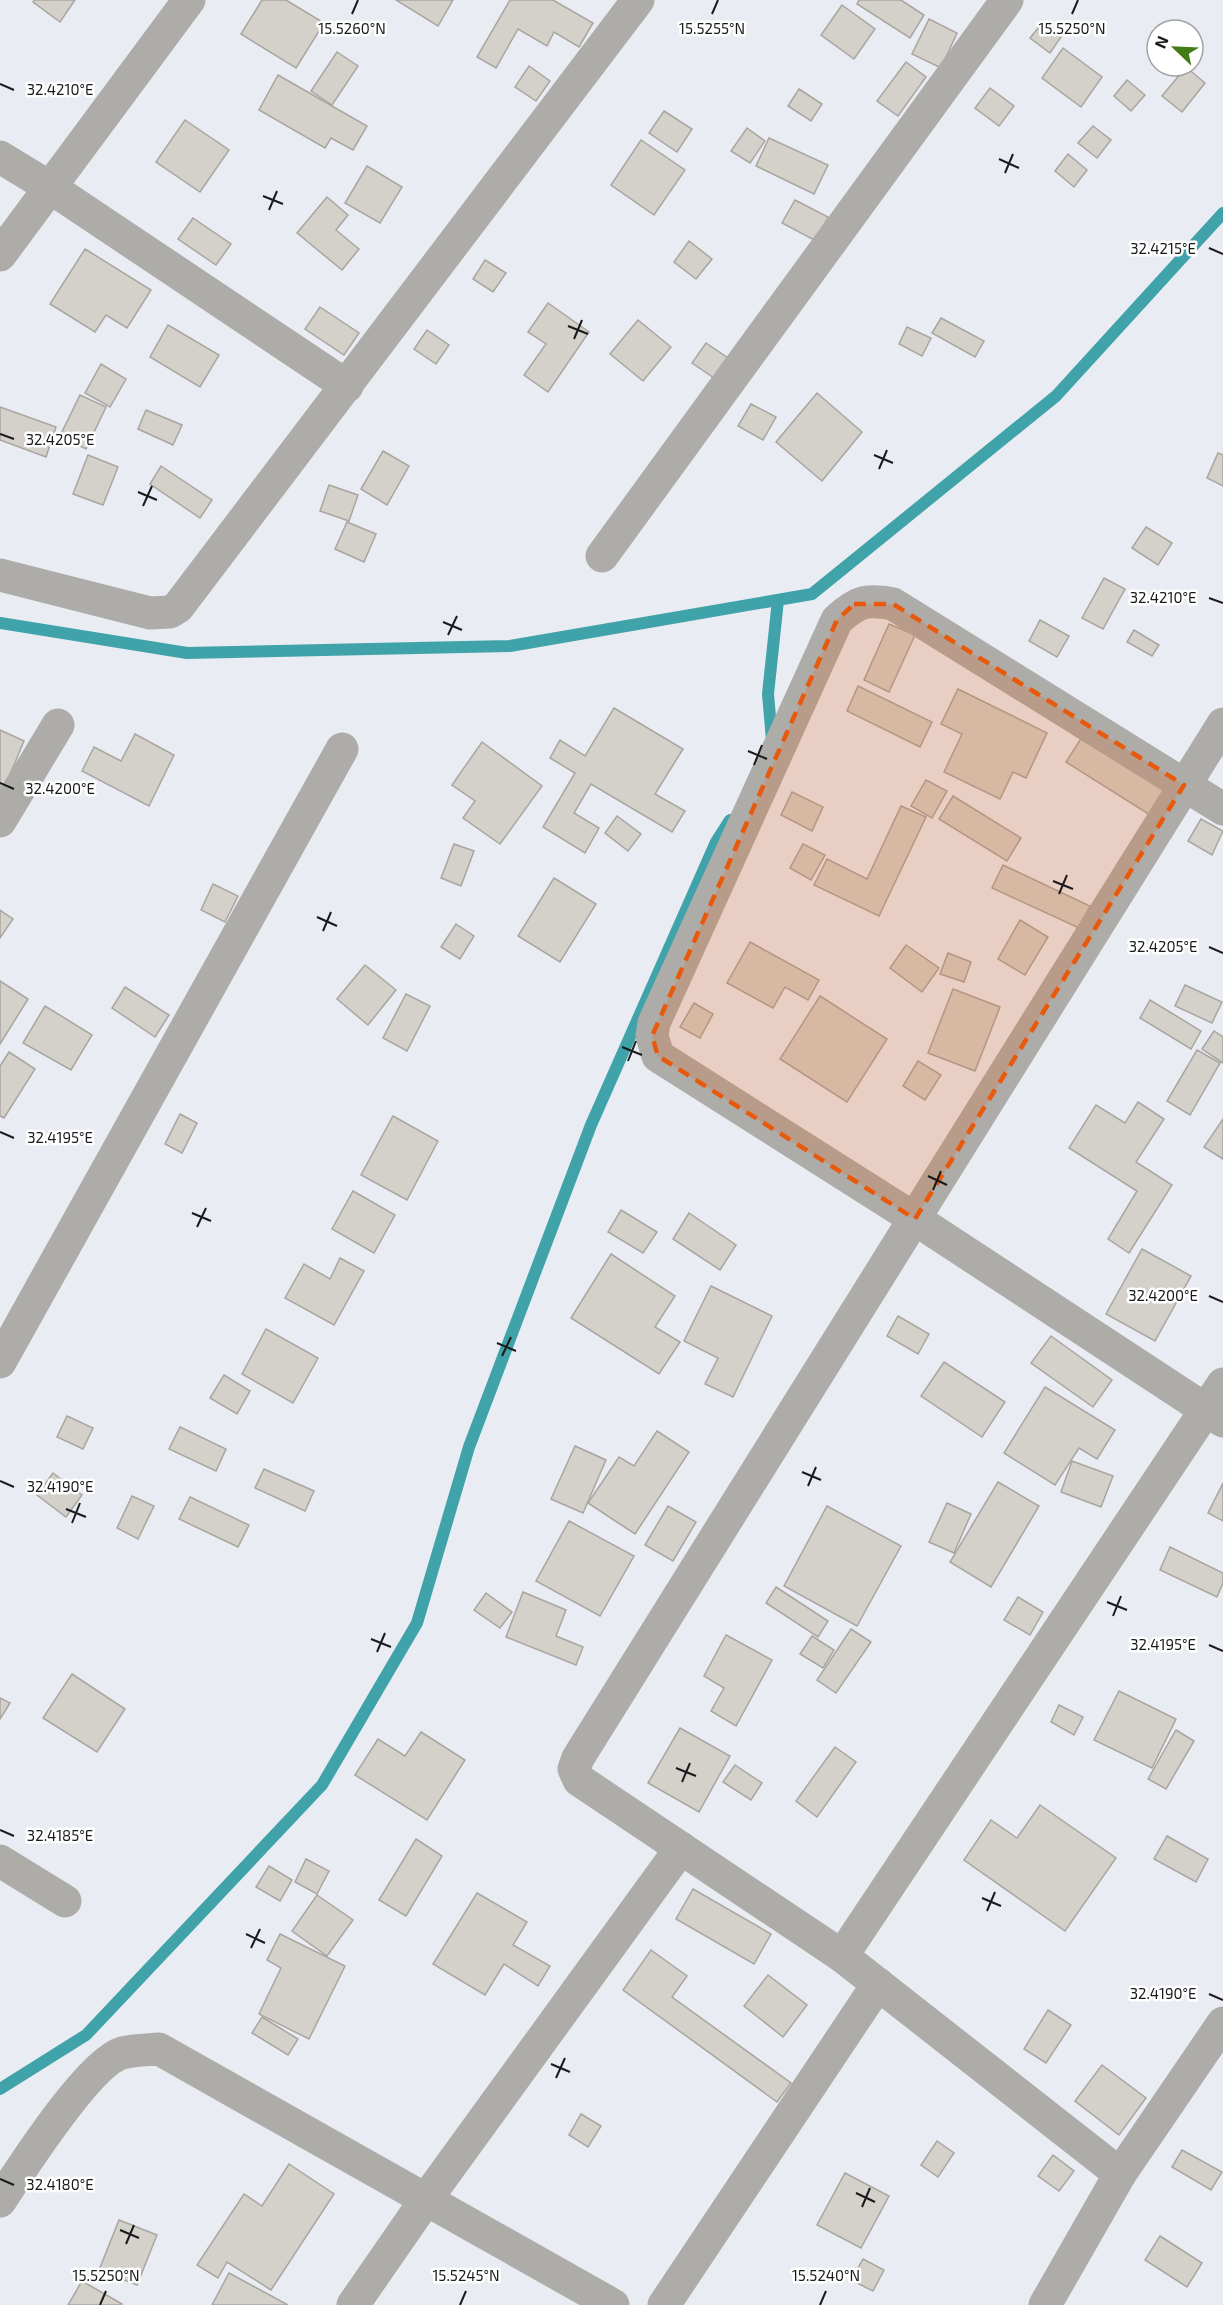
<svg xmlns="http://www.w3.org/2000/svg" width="1223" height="2305" viewBox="0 0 1223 2305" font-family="'Exo 2',sans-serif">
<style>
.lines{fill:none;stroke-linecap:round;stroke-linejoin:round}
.stream{stroke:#41a3aa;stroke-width:12}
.building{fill:#d4d0ca;stroke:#a9a5a0;stroke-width:1.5}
.minor{stroke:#adaca9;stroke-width:33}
.marked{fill:#e8590c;fill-opacity:0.2;stroke:#e8590c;stroke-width:4.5;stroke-dasharray:12 8;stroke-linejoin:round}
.ticks{fill:none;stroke:#191a1c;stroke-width:2}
.ticks-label{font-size:15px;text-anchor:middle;fill:#191a1c;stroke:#fff;stroke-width:5;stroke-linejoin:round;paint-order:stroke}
</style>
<rect width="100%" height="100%" fill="#e9ecf2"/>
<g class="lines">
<!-- stream -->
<g class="stream">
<path d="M0 623 187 653 510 646 812 594 1056 396 1223 213"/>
<path d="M772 740 768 694 778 600"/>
<path d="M0 2089 86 2035 322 1785 417 1623 469 1447 591 1125 716 842 730 820"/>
</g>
</g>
<!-- building -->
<g class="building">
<path d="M34 0H75L60 22 33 2Z"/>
<path d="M262 0H286L324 23 296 68 241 34Z"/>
<path d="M396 0H453L438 26Z"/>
<path d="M510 0H553L593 23 579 47 554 32 547 46 518 29 496 68 477 57Z"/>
<path d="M859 0H901L924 15 910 38 857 4Z"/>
<path d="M842 5 875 29 854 59 821 35Z"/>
<path d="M929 19 957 33 941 68 912 54Z"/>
<path d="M1042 23 1061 37 1050 53 1030 38Z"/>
<path d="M1063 48 1102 77 1081 107 1042 78Z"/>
<path d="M337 52 358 66 332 105 311 91Z"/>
<path d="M906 62 926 77 898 116 877 101Z"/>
<path d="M529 66 550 81 536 101 515 87Z"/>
<path d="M1186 67 1205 83 1182 112 1162 96Z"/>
<path d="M278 75 367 126 353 150 331 138 325 148 259 110Z"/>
<path d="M1127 80 1145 95 1131 111 1114 96Z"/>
<path d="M990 88 1014 106 999 126 975 108Z"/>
<path d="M799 89 822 104 811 121 788 106Z"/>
<path d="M664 111 692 129 677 152 649 133Z"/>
<path d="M185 120 229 150 200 192 156 162Z"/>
<path d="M1093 126 1111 140 1097 158 1078 143Z"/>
<path d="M747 128 765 141 750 163 731 151Z"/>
<path d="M769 138 828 165 814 194 756 166Z"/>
<path d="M641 140 685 170 654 215 611 185Z"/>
<path d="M1068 154 1087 170 1074 187 1055 171Z"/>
<path d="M367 166 402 187 380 223 345 203Z"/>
<path d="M327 197 348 215 336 230 359 249 342 270 297 233Z"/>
<path d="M795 200 828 217 816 241 782 223Z"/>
<path d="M193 218 231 244 216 265 178 239Z"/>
<path d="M689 241 712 259 696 279 674 262Z"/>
<path d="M85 249 151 290 127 328 106 315 95 332 50 304Z"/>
<path d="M485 260 506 273 493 292 473 279Z"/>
<path d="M548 303 589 332 548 392 524 375 546 344 528 332Z"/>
<path d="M320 307 359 333 344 355 305 329Z"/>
<path d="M941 318 984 341 975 357 932 333Z"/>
<path d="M638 320 671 347 643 381 610 354Z"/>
<path d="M168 325 219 355 200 387 150 357Z"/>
<path d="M907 327 931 338 922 356 899 344Z"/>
<path d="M427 330 449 345 436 364 414 349Z"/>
<path d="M706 343 728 358 714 378 692 363Z"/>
<path d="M101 364 126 379 110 407 85 393Z"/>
<path d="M817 393 862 432 822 481 776 442Z"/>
<path d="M80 395 106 407 86 449 60 436Z"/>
<path d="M751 404 776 417 763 440 738 426Z"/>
<path d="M0 407 56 427 46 457 0 440Z"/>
<path d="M146 410 182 425 173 445 138 429Z"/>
<path d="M383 451 409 466 387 505 361 489Z"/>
<path d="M1218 453 1223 455V486L1207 478Z"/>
<path d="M88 455 118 467 103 505 73 494Z"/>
<path d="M161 466 212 500 200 518 150 484Z"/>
<path d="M329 485 358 495 349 521 320 511Z"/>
<path d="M347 522 376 534 364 562 335 549Z"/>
<path d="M1146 527 1172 543 1158 565 1132 548Z"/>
<path d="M1104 578 1125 589 1103 629 1082 618Z"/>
<path d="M1040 620 1069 636 1057 657 1029 641Z"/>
<path d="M889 624 915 635 889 692 864 680Z"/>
<path d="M1134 630 1159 645 1152 656 1127 642Z"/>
<path d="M858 686 932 722 920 747 847 711Z"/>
<path d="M958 689 1047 733 1026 778 1013 772 1000 799 944 772 962 734 941 724Z"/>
<path d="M614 708 683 749 655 794 685 811 672 832 591 784 574 813 599 828 585 853 543 827 575 773 550 758 560 740 585 756Z"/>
<path d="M0 730 24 741 4 789 0 787Z"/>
<path d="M135 734 174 755 149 806 82 771 94 747 121 761Z"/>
<path d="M1082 737 1166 791 1150 815 1066 762Z"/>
<path d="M482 742 542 786 500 844 463 818 475 801 452 785Z"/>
<path d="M926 780 947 791 932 818 911 806Z"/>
<path d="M792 792 823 807 812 831 781 815Z"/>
<path d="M953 796 1021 838 1007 861 939 819Z"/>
<path d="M901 806 926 817 879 916 814 885 827 859 867 879Z"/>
<path d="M617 816 641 834 628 851 605 833Z"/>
<path d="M1201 819 1223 831 1212 855 1188 841Z"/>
<path d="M454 844 474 851 461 886 441 878Z"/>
<path d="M803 844 825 855 811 880 790 868Z"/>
<path d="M1003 865 1090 906 1079 928 992 888Z"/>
<path d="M554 878 596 904 560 962 518 936Z"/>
<path d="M213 884 238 896 225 922 201 910Z"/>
<path d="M0 910 13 919 0 938Z"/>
<path d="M1020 920 1048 937 1025 975 998 959Z"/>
<path d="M456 924 474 936 460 959 441 947Z"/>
<path d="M750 942 819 980 808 1000 785 987 773 1008 727 983Z"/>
<path d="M906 945 939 968 922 992 890 968Z"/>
<path d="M948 953 971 962 964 982 940 974Z"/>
<path d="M365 965 396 990 368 1025 337 999Z"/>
<path d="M0 981 28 999 0 1044Z"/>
<path d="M1185 985 1222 1002 1212 1023 1175 1006Z"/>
<path d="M125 987 169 1015 155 1037 112 1008Z"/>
<path d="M953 989 1000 1007 975 1071 928 1053Z"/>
<path d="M406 994 430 1006 407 1051 383 1038Z"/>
<path d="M820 996 887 1039 847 1102 780 1059Z"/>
<path d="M1150 1000 1201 1031 1191 1049 1140 1018Z"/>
<path d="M694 1003 713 1014 700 1038 680 1027Z"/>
<path d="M45 1006 92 1035 71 1070 23 1043Z"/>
<path d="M1214 1031 1223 1037V1063L1202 1049Z"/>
<path d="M1197 1050 1220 1063 1190 1115 1167 1101Z"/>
<path d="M9 1052 35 1069 4 1118 0 1116V1066Z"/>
<path d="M918 1061 941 1075 925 1100 903 1086Z"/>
<path d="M1138 1102 1164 1119 1136 1162 1172 1185 1129 1253 1108 1239 1137 1191 1069 1148 1096 1105 1125 1123Z"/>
<path d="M180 1114 197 1123 182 1153 165 1144Z"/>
<path d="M393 1116 438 1141 407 1200 361 1175Z"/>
<path d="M1223 1119V1159L1204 1147Z"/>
<path d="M353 1191 395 1215 374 1253 332 1229Z"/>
<path d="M621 1210 657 1232 643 1253 608 1232Z"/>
<path d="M689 1213 736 1245 720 1270 673 1239Z"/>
<path d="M1142 1249 1191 1276 1155 1341 1106 1314Z"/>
<path d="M611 1254 675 1296 655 1327 680 1342 659 1374 571 1318Z"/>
<path d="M340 1258 364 1271 334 1325 285 1298 304 1264 330 1279Z"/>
<path d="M711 1286 772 1316 733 1397 705 1384 718 1358 684 1341Z"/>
<path d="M898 1316 929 1334 918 1354 887 1336Z"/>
<path d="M266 1329 318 1358 293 1403 242 1374Z"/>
<path d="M1051 1336 1112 1380 1093 1407 1031 1363Z"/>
<path d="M944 1362 1005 1402 982 1437 921 1396Z"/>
<path d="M224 1375 250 1391 237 1414 210 1398Z"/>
<path d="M1045 1387 1115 1430 1097 1459 1079 1448 1055 1485 1004 1453Z"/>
<path d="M67 1416 93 1428 83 1449 57 1437Z"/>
<path d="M180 1427 226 1449 216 1471 169 1449Z"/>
<path d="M657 1431 689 1452 635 1534 588 1503 619 1457 634 1466Z"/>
<path d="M575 1446 606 1460 583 1513 551 1499Z"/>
<path d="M1072 1461 1113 1476 1101 1507 1061 1492Z"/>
<path d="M264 1469 314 1491 305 1511 255 1488Z"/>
<path d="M53 1473 82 1495 66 1517 37 1495Z"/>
<path d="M998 1482 1039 1506 991 1587 950 1562Z"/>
<path d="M1223 1483V1521L1208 1513Z"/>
<path d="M132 1496 154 1506 138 1539 117 1528Z"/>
<path d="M190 1497 249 1525 238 1547 179 1519Z"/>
<path d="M947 1503 971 1514 954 1553 929 1542Z"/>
<path d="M668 1506 696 1522 673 1561 645 1545Z"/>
<path d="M827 1506 901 1546 857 1626 784 1586Z"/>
<path d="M569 1521 634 1556 600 1616 536 1581Z"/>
<path d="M1170 1547 1223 1573V1583L1217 1597 1160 1570Z"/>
<path d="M776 1587 828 1621 818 1637 766 1603Z"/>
<path d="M523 1592 566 1610 556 1636 583 1647 576 1665 506 1637Z"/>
<path d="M486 1593 512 1612 500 1628 474 1610Z"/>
<path d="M1018 1597 1043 1612 1030 1635 1004 1620Z"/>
<path d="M851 1629 871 1642 836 1693 817 1680Z"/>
<path d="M726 1635 772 1660 736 1726 711 1711 724 1688 704 1676Z"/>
<path d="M812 1636 834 1650 823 1668 800 1654Z"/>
<path d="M72 1674 125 1709 97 1752 43 1718Z"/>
<path d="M1119 1691 1176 1719 1152 1768 1094 1740Z"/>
<path d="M0 1698 10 1703 0 1719Z"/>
<path d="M1059 1705 1083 1717 1074 1735 1051 1722Z"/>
<path d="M680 1728 730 1756 699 1812 648 1783Z"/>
<path d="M1176 1730 1194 1741 1166 1789 1148 1779Z"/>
<path d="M421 1732 465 1760 427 1820 355 1775 378 1739 405 1756Z"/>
<path d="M835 1747 856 1762 817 1817 796 1801Z"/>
<path d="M735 1765 762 1783 751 1800 723 1782Z"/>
<path d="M1040 1805 1116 1858 1065 1931 964 1860 991 1820 1017 1838Z"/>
<path d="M1167 1836 1208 1859 1196 1882 1154 1859Z"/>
<path d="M416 1839 442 1856 406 1916 379 1900Z"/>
<path d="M306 1859 329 1871 317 1894 295 1882Z"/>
<path d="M269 1866 292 1880 280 1901 256 1887Z"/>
<path d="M693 1889 771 1934 754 1964 676 1919Z"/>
<path d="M477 1893 527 1922 513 1945 550 1966 538 1986 504 1964 485 1995 433 1964Z"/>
<path d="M317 1895 353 1920 327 1956 292 1931Z"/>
<path d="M280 1934 345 1966 309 2039 259 2014 281 1968 267 1960Z"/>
<path d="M651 1950 687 1976 672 1997 791 2083 777 2102 623 1990Z"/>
<path d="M768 1975 807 2005 783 2037 744 2006Z"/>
<path d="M1048 2010 1071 2025 1046 2063 1024 2049Z"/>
<path d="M262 2017 298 2039 288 2055 252 2033Z"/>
<path d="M1102 2065 1146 2098 1119 2135 1075 2101Z"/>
<path d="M581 2114 601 2126 588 2147 569 2135Z"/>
<path d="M937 2141 954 2153 938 2177 921 2165Z"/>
<path d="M1182 2150 1222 2172 1211 2190 1172 2167Z"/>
<path d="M1053 2155 1074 2171 1059 2191 1038 2176Z"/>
<path d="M289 2164 334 2194 271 2290 227 2262 218 2278 197 2265 244 2194 262 2206Z"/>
<path d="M845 2173 889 2196 861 2248 817 2225Z"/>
<path d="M119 2220 157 2235 137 2285 99 2270Z"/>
<path d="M1160 2236 1202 2263 1187 2287 1145 2260Z"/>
<path d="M863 2259 884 2270 873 2291 851 2280Z"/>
<path d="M229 2273 288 2305H212Z"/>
<path d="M82 2281 122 2304 121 2305H68Z"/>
</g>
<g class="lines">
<!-- minor -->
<g class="minor">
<path d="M0 157 51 188 347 386"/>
<path d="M0 255 189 0"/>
<path d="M602 556 1007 0"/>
<path d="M0 575 150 613 170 612 178 607 638 0"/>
<path d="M1223 809 893 604C866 599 858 601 837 620L654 1023 652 1036 658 1056 915 1219 1223 1421"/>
<path d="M0 821 58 725"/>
<path d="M0 1362 342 749"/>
<path d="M0 1861 65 1901"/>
<path d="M842 1956 579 1780 574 1769 578 1758 1223 724"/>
<path d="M1120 2174 842 1956 1223 1384"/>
<path d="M0 2201C21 2169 89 2063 122 2053 133 2050 147 2050 159 2049L613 2305"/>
<path d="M353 2305 427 2198 681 1848"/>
<path d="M664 2305 878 1984"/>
<path d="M1045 2305 1120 2174 1223 2023"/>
</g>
</g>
<!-- marked area -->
<path class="marked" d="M854 604H893L1184 785 915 1219 658 1056 652 1036 837 620Z"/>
<!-- ticks -->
<path class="ticks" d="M352 14 358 0M712 14 718 0M1072 14 1078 0M0 84 14 90M999 159 1019 168M1005 173 1013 154M263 196 283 204M269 210 277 191M1209 248 1223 254M568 326 588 334M574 339 582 320M0 434 14 439M874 455 893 463M879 469 887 450M138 492 157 500M143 506 152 486M1209 598 1223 603M443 622 462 630M448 635 457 616M748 751 767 759M754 765 762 745M0 783 14 789M1053 881 1073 889M1059 894 1067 875M317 917 337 926M323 931 331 912M1209 947 1223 953M622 1047 642 1055M628 1061 636 1041M0 1132 14 1138M928 1176 947 1185M933 1190 941 1171M192 1213 211 1221M197 1227 206 1208M1209 1296 1223 1302M497 1343 516 1351M502 1356 511 1337M802 1472 821 1480M0 1481 14 1487M808 1486 816 1467M66 1509 86 1517M72 1523 80 1503M1107 1602 1127 1610M1113 1616 1121 1596M371 1639 391 1647M1209 1645 1223 1651M377 1652 385 1633M676 1768 696 1776M682 1782 690 1763M0 1830 14 1836M982 1898 1001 1906M987 1911 995 1892M246 1934 265 1943M251 1948 260 1929M1209 1994 1223 2000M551 2064 570 2072M556 2078 565 2058M0 2179 14 2185M856 2193 875 2202M862 2207 870 2188M120 2230 139 2238M126 2244 134 2225M100 2305 106 2291M460 2305 466 2291M820 2305 826 2291"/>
<g class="ticks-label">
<text x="1072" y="34">15.5250°N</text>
<text x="352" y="34">15.5260°N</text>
<text x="712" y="34">15.5255°N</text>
<text x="60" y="95">32.4210°E</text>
<text x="1163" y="254">32.4215°E</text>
<text x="60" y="445">32.4205°E</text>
<text x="1163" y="603">32.4210°E</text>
<text x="60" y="794">32.4200°E</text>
<text x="1163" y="952">32.4205°E</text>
<text x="60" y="1143">32.4195°E</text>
<text x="1163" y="1301">32.4200°E</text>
<text x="60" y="1492">32.4190°E</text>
<text x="1163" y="1650">32.4195°E</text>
<text x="60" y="1841">32.4185°E</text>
<text x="1163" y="1999">32.4190°E</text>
<text x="60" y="2190">32.4180°E</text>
<text x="106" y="2281">15.5250°N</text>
<text x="466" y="2281">15.5245°N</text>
<text x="826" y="2281">15.5240°N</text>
</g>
<!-- north arrow -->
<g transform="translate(1175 48) rotate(293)"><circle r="28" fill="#ffffff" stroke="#a3a3a4" stroke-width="1.5"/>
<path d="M0-4.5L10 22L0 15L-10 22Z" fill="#447d15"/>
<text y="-9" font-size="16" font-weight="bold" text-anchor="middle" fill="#191a1c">N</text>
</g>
</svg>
